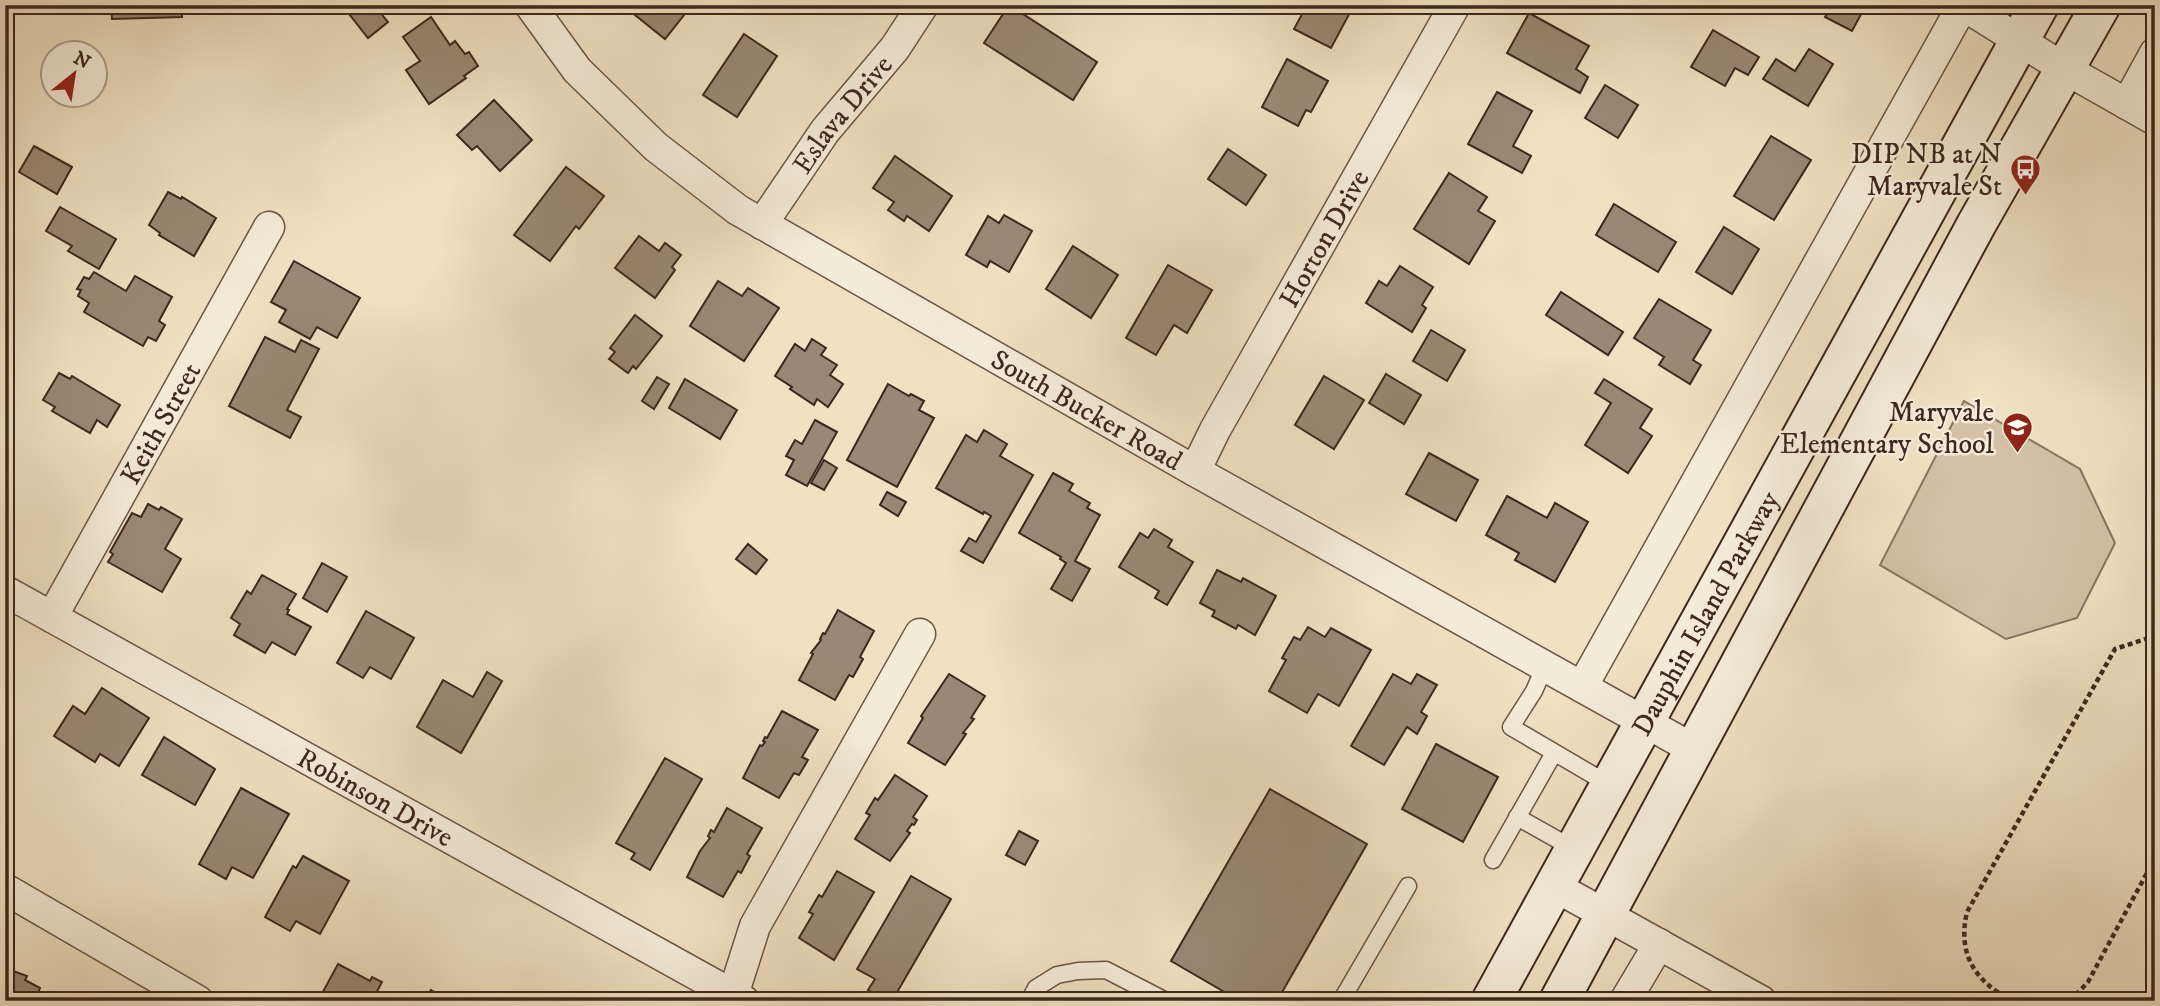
<svg xmlns="http://www.w3.org/2000/svg" width="2160" height="1006" viewBox="0 0 2160 1006" font-family="'IM FELL DW Pica',serif">
<style>
.green{fill:#d2c1a7;stroke:#887462;stroke-width:2}
.building{fill:#9b8874;stroke:#3e271e;stroke-width:2}
.lines{fill:none;stroke-linecap:round;stroke-linejoin:round}
.service-casing{stroke:#6a5647;stroke-width:19}
.minor-casing{stroke:#6a5647;stroke-width:33}
.secondary-casing{stroke:#3e271e;stroke-width:42}
.path{stroke:#3e271e;stroke-width:4.5;stroke-dasharray:5 3.5;stroke-linecap:butt}
.service{stroke:#f5ecd8;stroke-width:16}
.minor{stroke:#f5ecd8;stroke-width:30}
.secondary{stroke:#f5ecd8;stroke-width:38}
.labels{text-anchor:middle;stroke-width:5;stroke-linejoin:round;paint-order:stroke}
.street-label{font-size:28px;fill:#3e271e;stroke:#f5ecd8}
.poi-label{font-size:28px;fill:#3e271e;stroke:#f5ecd8;text-anchor:end}
</style>
<rect width="100%" height="100%" fill="#f0e1c3"/>
<filter id="stains"><feTurbulence type="fractalNoise" baseFrequency=".00286" numOctaves="4"/><feColorMatrix values="0 0 0 0 .2 0 0 0 0 .09 0 0 0 0 .02 0 0 0 .5 -.17"/></filter>
<radialGradient id="worn" r=".72"><stop offset=".6" stop-color="#630" stop-opacity="0"/><stop offset="1" stop-color="#630" stop-opacity=".3"/></radialGradient>
<!-- green -->
<path class="green" d="M1964 401 2080 469 2115 543 2077 618 2006 639 1880 565Z"/>
<!-- building -->
<g class="building">
<path d="M111 5H182V17L112 19Z"/>
<path d="M222 5H259L224 14Z"/>
<path d="M342 5H374L388 22 368 38Z"/>
<path d="M634 5H692L665 39 630 11Z"/>
<path d="M1009 5 1097 62 1073 100 984 43Z"/>
<path d="M1307 5H1354L1331 48 1294 29Z"/>
<path d="M1828 5H1866L1852 31 1825 17 1831 7Z"/>
<path d="M1529 13 1589 46 1576 69 1588 77 1580 93 1507 53Z"/>
<path d="M431 17 450 45 455 41 465 54 469 52 478 66 464 76 466 78 429 104 406 70 420 61 403 37Z"/>
<path d="M1713 30 1759 57 1748 75 1735 68 1725 86 1691 67Z"/>
<path d="M744 34 777 56 737 117 703 95Z"/>
<path d="M1809 49 1833 64 1808 106 1763 79 1776 59 1795 71Z"/>
<path d="M1287 59 1328 81 1311 112 1306 110 1298 126 1262 107Z"/>
<path d="M1605 85 1638 105 1618 138 1585 118Z"/>
<path d="M1497 92 1532 111 1513 146 1531 156 1522 173 1468 144Z"/>
<path d="M494 100 532 140 500 171 477 146 472 150 457 135Z"/>
<path d="M1771 136 1811 160 1774 220 1734 196Z"/>
<path d="M34 146 72 167 57 194 19 172Z"/>
<path d="M1228 149 1266 175 1246 205 1208 179Z"/>
<path d="M895 156 952 196 929 231 907 216 904 221 888 210 894 202 873 188Z"/>
<path d="M566 167 604 196 579 229 576 226 550 261 514 235Z"/>
<path d="M1449 173 1487 197 1478 211 1495 221 1469 264 1414 229Z"/>
<path d="M168 192 181 199 182 197 216 218 194 256 159 235 160 233 149 225Z"/>
<path d="M1614 204 1676 242 1658 272 1596 235Z"/>
<path d="M60 207 116 239 99 269 68 251 72 246 46 231Z"/>
<path d="M1004 215 1032 231 1009 272 990 261 987 267 966 255 988 216 999 223Z"/>
<path d="M1724 227 1759 249 1732 294 1696 272Z"/>
<path d="M639 236 659 251 665 243 681 255 672 267 675 270 655 298 615 268Z"/>
<path d="M1073 246 1118 275 1091 318 1046 289Z"/>
<path d="M294 261 360 298 337 338 317 327 310 339 279 322 286 310 271 302Z"/>
<path d="M1168 265 1212 290 1187 333 1174 325 1156 355 1126 338Z"/>
<path d="M1400 266 1433 287 1422 305 1426 308 1412 332 1366 303 1379 281 1387 286Z"/>
<path d="M94 272 126 291 135 276 172 297 159 321 165 325 156 341 148 337 143 346 84 312 89 303 78 296 81 290 77 289 84 277 89 279Z"/>
<path d="M718 281 742 296 748 288 779 308 744 361 690 326Z"/>
<path d="M1561 292 1623 332 1608 355 1546 315Z"/>
<path d="M1659 299 1711 330 1693 360 1701 365 1690 384 1659 365 1664 357 1634 338Z"/>
<path d="M635 315 662 336 636 369 633 366 628 373 609 359 615 352 610 348Z"/>
<path d="M1431 330 1465 350 1447 381 1413 361Z"/>
<path d="M265 337 295 352 301 340 319 349 287 410 301 417 290 438 229 406Z"/>
<path d="M812 339 826 348 821 355 837 365 830 375 843 384 828 407 817 399 814 405 790 389 792 387 775 376 795 344 805 351Z"/>
<path d="M59 373 70 379 72 376 120 405 107 427 97 420 90 433 52 411 55 407 43 400Z"/>
<path d="M1386 374 1421 395 1404 424 1369 403Z"/>
<path d="M1324 376 1364 400 1334 449 1295 425Z"/>
<path d="M657 377 669 384 654 409 642 401Z"/>
<path d="M685 379 737 410 720 439 669 408Z"/>
<path d="M1604 379 1652 409 1640 428 1652 436 1628 473 1585 445 1611 403 1595 393Z"/>
<path d="M888 384 909 396 911 394 924 401 919 410 934 418 897 487 847 460Z"/>
<path d="M815 420 837 432 807 486 786 475 794 460 786 456 795 440 802 444Z"/>
<path d="M984 430 1007 444 1000 456 1033 475 983 563 961 551 969 538 976 542 991 516 984 512 983 514 936 488 966 435 977 442Z"/>
<path d="M1429 453 1478 480 1456 521 1406 494Z"/>
<path d="M824 460 837 468 824 490 811 483Z"/>
<path d="M1053 473 1073 484 1069 491 1090 503 1087 508 1100 515 1075 561 1090 569 1072 601 1051 589 1066 563 1060 559 1061 557 1019 533Z"/>
<path d="M887 492 906 502 898 516 880 505Z"/>
<path d="M1507 496 1547 518 1555 503 1588 522 1555 582 1515 560 1519 553 1486 535Z"/>
<path d="M148 504 159 510 161 507 182 519 165 549 181 559 162 592 108 562 113 554 110 552 132 513 141 517Z"/>
<path d="M1154 529 1172 540 1168 547 1193 562 1167 605 1155 598 1159 591 1119 567 1140 533 1148 538Z"/>
<path d="M748 544 767 560 756 574 736 559Z"/>
<path d="M322 563 347 577 327 612 303 598Z"/>
<path d="M1217 570 1241 582 1243 578 1276 596 1255 635 1238 625 1236 629 1212 616 1215 611 1200 603Z"/>
<path d="M262 575 296 594 287 609 289 610 287 614 311 627 295 655 272 642 265 653 234 635 240 624 231 618 247 591 251 594Z"/>
<path d="M838 610 874 631 860 657 863 659 853 677 849 675 835 700 799 680 813 654 811 653 821 640 820 639 823 633 825 634Z"/>
<path d="M366 611 414 638 391 679 370 667 363 678 337 663Z"/>
<path d="M1308 627 1325 637 1331 628 1371 650 1339 706 1318 694 1307 713 1269 691 1286 660 1282 658 1294 637 1300 640Z"/>
<path d="M487 672 502 681 461 753 417 727 443 680 473 697Z"/>
<path d="M949 674 985 696 971 718 974 719 963 733 966 734 945 765 908 743 923 718 921 716Z"/>
<path d="M1393 674 1411 684 1417 674 1437 685 1421 712 1427 716 1417 734 1407 727 1384 765 1351 746Z"/>
<path d="M102 688 149 718 119 766 100 754 95 762 54 736 73 706 85 714Z"/>
<path d="M782 711 818 730 802 757 808 760 799 775 794 773 779 798 743 778 760 745 762 746 765 742 763 741 765 737 767 738Z"/>
<path d="M164 737 215 769 195 805 142 775Z"/>
<path d="M1436 744 1498 777 1463 842 1402 809Z"/>
<path d="M665 758 702 779 650 870 631 859 635 853 616 843Z"/>
<path d="M895 775 927 796 913 817 917 820 914 825 912 824 907 831 910 833 890 861 855 839 870 815 866 813 875 798 878 800Z"/>
<path d="M241 788 289 814 253 878 232 867 226 879 199 864Z"/>
<path d="M1270 789 1367 844 1277 1001H1240L1171 961Z"/>
<path d="M727 808 762 828 747 854 750 856 741 873 738 871 723 897 687 877 700 851 710 838 708 836 711 830 714 832Z"/>
<path d="M1019 831 1038 841 1025 865 1006 855Z"/>
<path d="M303 856 349 881 320 934 296 921 290 931 265 917 293 866 296 868Z"/>
<path d="M837 871 874 892 834 960 799 938 813 914 809 912 819 895 822 897Z"/>
<path d="M911 876 951 899 892 1001H887L868 990 875 979 857 969Z"/>
<path d="M338 964 370 981 372 977 382 982 372 1001H323L319 999Z"/>
<path d="M5 968 27 976 25 980 40 988 38 993 48 999 46 1001H5Z"/>
<path d="M431 990 449 1001H425Z"/>
</g>
<g class="lines">
<defs>
<g id="service">
<path d="M1545 666 1534 691 1511 727 1610 785"/>
<path d="M1517 817 1574 849"/>
<path d="M1493 860 1554 753"/>
<path d="M1029 1001 1036 988 1057 975 1078 971 1106 970 1166 1001"/>
<path d="M1341 1001 1408 886"/>
</g>
<g id="minor">
<path id="s1" d="M530 5 577 70 656 147 738 210 1195 471 1695 750"/>
<path d="M1963 5 2065 69 2155 120"/>
<path d="M2127 104 2155 53"/>
<path id="s2" d="M762 224 825 131 895 48 923 5"/>
<path id="s3" d="M1195 471 1215 430 1455 5"/>
<path id="s4" d="M5 591 744 1001"/>
<path id="s5" d="M52 617 269 227"/>
<path d="M1582 687 1963 5"/>
<path d="M1554 886 1761 1001"/>
<path d="M5 889 198 1001"/>
<path d="M733 995 755 926 920 634"/>
<path d="M1625 1001 1659 944"/>
</g>
<g id="secondary">
<path id="s6" d="M1491 1001 2039 5"/>
<path d="M1559 1001 1976 225 2101 5"/>
</g>
</defs>
<!-- service casing -->
<use href="#service" class="service-casing"/>
<!-- minor casing -->
<use href="#minor" class="minor-casing"/>
<!-- secondary casing -->
<use href="#secondary" class="secondary-casing"/>
<!-- path -->
<g class="path">
<path d="M2013 1001C1975 982 1957 954 1967 912L2115 649 2155 636"/>
<path d="M2070 1001 2088 982 2155 858"/>
</g>
<!-- service -->
<use href="#service" class="service"/>
<!-- minor -->
<use href="#minor" class="minor"/>
<!-- secondary -->
<use href="#secondary" class="secondary"/>
</g>
<!-- icons -->
<defs>
<symbol id="bus-pin" viewBox="-11 -11 22 30"><path d="M0 17L-7.5 6A9.5 9.5 0 1 1 7.5 6Z" fill="#8f2418" stroke="#f5ecd8"/><path d="M-5-6H5V4H4V6H2V4H-2V6H-4V4H-5ZM-3.5-4V0h7V-4ZM-3.5 1.2v1.5H-2V1.2ZM2 1.2v1.5H3.5V1.2Z" fill="#fff"/></symbol>
<symbol id="school-pin" viewBox="-11 -11 22 30"><path d="M0 17L-7.5 6A9.5 9.5 0 1 1 7.5 6Z" fill="#8f2418" stroke="#f5ecd8"/><path d="M0-5L7-2L0 1L-7-2ZM-4 1L0 2.5L4 1V4Q0 6-4 4Z" fill="#fff"/></symbol>
</defs>
<g fill-rule="evenodd">
<use href="#bus-pin" x="2008" y="152" width="35" height="47"/>
<use href="#school-pin" x="2000" y="410" width="35" height="47"/>
</g>
<g class="labels">
<!-- street labels -->
<g class="street-label">
<text dy="10" stroke="none"><textPath href="#s2" startOffset="136">Eslava Drive</textPath></text>
<text dy="10" stroke="none"><textPath href="#s3" startOffset="266">Horton Drive</textPath></text>
<text dy="10" stroke="none"><textPath href="#s1" startOffset="696">South Bucker Road</textPath></text>
<text dy="10" stroke="none"><textPath href="#s5" startOffset="222">Keith Street</textPath></text>
<text dy="10" stroke="none"><textPath href="#s6" startOffset="443">Dauphin Island Parkway</textPath></text>
<text dy="10" stroke="none"><textPath href="#s4" startOffset="424">Robinson Drive</textPath></text>
</g>
<!-- poi labels -->
<g class="poi-label">
<text x="2002" y="163">DIP NB at N<tspan x="2002" dy="32">Maryvale St</tspan></text>
<text x="1994" y="421">Maryvale<tspan x="1994" dy="32">Elementary School</tspan></text>
</g>
</g>
<!-- margin -->
<rect width="2160" height="1006" fill="none" stroke="#f0e1c3" stroke-width="28"/>
<rect x="7" y="7" width="2146" height="992" fill="none" stroke="#3e271e" stroke-width="3.5"/>
<rect x="14" y="14" width="2132" height="978" fill="none" stroke="#3e271e" stroke-width="2"/>
<!-- north arrow -->
<g transform="translate(74 74) rotate(30)"><circle r="33" fill="#f5ecd8" stroke="#ac9d8e" stroke-width="2"/>
<path d="M0-5L12 26L0 18L-12 26Z" fill="#8f2418"/>
<text y="-10" font-size="19" font-weight="bold" text-anchor="middle" fill="#3e271e">N</text>
</g>
<rect width="100%" height="100%" filter="url(#stains)"/>
<rect width="100%" height="100%" fill="url(#worn)"/>
</svg>
